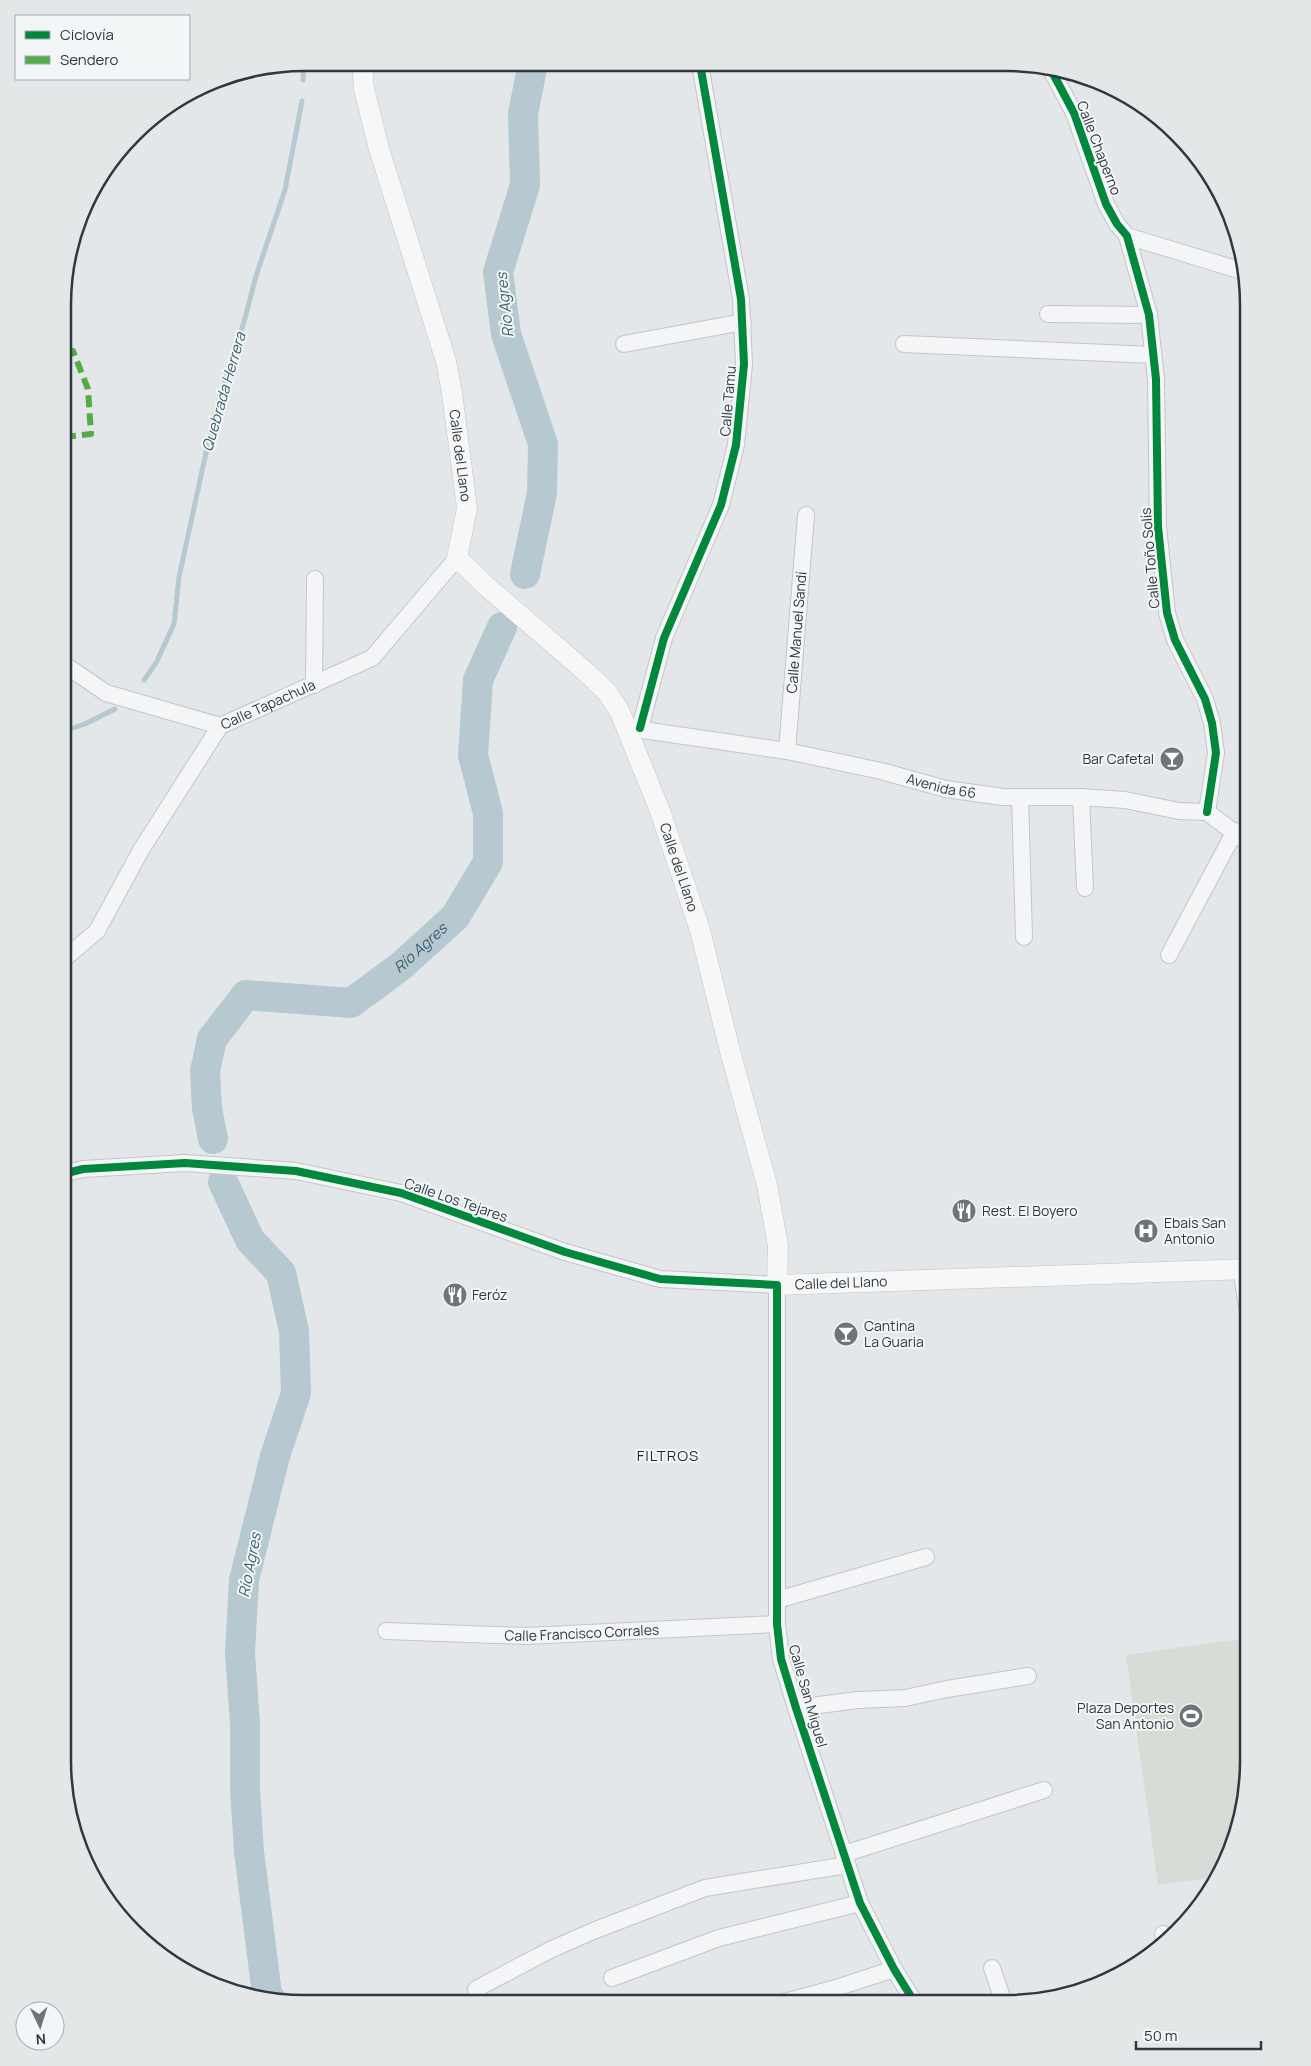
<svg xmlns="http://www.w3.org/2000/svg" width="1311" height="2066" viewBox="0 0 1311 2066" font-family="Manrope,sans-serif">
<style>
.green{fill:#d7dcd6}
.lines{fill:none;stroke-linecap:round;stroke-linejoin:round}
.stream{stroke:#b6c8d0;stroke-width:5}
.river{stroke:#b6c8d0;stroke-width:30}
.minor-casing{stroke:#c3c5c7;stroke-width:18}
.major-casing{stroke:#c1c4c6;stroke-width:21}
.minor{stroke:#f4f5f6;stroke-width:16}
.major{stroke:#f7f7f8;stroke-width:20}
.quiet{stroke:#54ac46;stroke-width:6;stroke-dasharray:12 6;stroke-linecap:butt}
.cycleway-casing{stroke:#f3f6f7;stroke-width:11}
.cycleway{stroke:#00873e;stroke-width:8}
.labels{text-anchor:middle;stroke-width:4;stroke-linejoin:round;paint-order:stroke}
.street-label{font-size:14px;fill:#2d3840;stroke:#f3f6f7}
.poi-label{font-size:14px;fill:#2d3840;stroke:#f3f6f7;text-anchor:start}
.water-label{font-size:15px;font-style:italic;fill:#3b5e70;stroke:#f3f6f7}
.neighbourhood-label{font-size:15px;letter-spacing:1px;fill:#1f2932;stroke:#f3f6f7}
.rim{fill:none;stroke:#2d3840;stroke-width:2.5}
</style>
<rect width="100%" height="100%" fill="#e4e7e9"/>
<!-- green -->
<path class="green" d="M1248 1638V1777L1236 1839 1216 1877 1158 1885 1126 1655Z"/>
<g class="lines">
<!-- stream -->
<g class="stream">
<path d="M303 80 304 63"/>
<path d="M144 680 156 663 174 624 179 577 214 416 244 322 256 276 285 190 302 101"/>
<path d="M64 731 85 724 115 709"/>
</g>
<!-- river -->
<g class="river">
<path d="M525 574 542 493 543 444 506 334 498 272 525 185 523 114 533 63"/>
<path id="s1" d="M213 1139 207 1108 205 1071 212 1039 246 995 351 1003 401 966 455 917 488 862V813L473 755 478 680 502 627"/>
<path d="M223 1182 250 1240 281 1273 294 1331 296 1393 275 1456 244 1580 240 1653 245 1723V1789L249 1852 267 1994 272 2001"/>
</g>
<defs>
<g id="minor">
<path d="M1050 68 1074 113 1106 204 1117 224 1127 236 1149 315 1156 379 1158 527 1167 613 1175 640 1205 699 1212 723 1216 753 1207 812"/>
<path d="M1127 236 1242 271"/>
<path d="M1048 314 1149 315"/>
<path d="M624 344 743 322"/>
<path d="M904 344 1153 355"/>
<path d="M64 664 106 693 220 726"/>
<path d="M314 685 315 579"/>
<path id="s2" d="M629 728 787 751 881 771 946 789 1003 797H1081L1125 800 1179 811 1207 812 1248 843"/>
<path d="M640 728 664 638 721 505 736 445 744 364 741 299 700 64"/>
<path id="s3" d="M787 751 806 515"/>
<path d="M1020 797 1024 937"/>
<path d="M1081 797 1085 888"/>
<path d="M1169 955 1235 831"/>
<path id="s4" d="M64 959 97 931 141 850 220 726 372 658 457 558"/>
<path d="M63 1174 83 1169 185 1163 296 1171 401 1193 565 1252 660 1279 777 1285V1624L781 1659 796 1708 860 1903 894 1969 915 2003"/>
<path d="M1241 1269 1248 1312"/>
<path d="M777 1600 926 1557"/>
<path id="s5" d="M386 1631 526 1636 777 1624"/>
<path d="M796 1708 858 1700 905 1698 947 1689 1028 1676"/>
<path d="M844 1854 1044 1790"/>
<path d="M1163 1934 1164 1943"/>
<path d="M992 1968 1004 2003"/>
<path d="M612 1978 719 1938 860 1903"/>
<path d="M476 1989 550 1950 593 1931 705 1888 847 1865"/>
<path d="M781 2003 836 1988 894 1969"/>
</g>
<g id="major">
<path id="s6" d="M362 63 364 89 379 149 446 361 452 393 467 508 457 558 485 585 586 672 607 692 620 712 660 811 700 930 730 1051 767 1185 778 1246 777 1285 1248 1269"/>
</g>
</defs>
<!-- minor casing -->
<use href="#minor" class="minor-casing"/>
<!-- major casing -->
<use href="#major" class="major-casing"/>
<!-- minor -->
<use href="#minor" class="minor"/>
<!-- major -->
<use href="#major" class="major"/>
<!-- quiet -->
<path class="quiet" d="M64 437 91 434 88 389 73 351 64 350"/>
<defs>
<g id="cycleway">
<path d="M1050 68 1074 113 1106 204 1117 224 1127 236 1149 315 1156 379 1158 527 1167 613 1175 640 1205 699 1212 723 1216 753 1207 812"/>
<path d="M640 728 664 638 721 505 736 445 744 364 741 299 700 64"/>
<path d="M63 1174 83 1169 185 1163 296 1171 401 1193 565 1252 660 1279 777 1285V1624L781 1659 796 1708 860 1903 894 1969 915 2003"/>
</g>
</defs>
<!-- cycleway casing -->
<use href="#cycleway" class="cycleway-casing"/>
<!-- cycleway -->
<use href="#cycleway" class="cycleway"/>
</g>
<!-- icons -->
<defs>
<symbol id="bar-disc" viewBox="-11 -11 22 22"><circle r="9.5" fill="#6d757b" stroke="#f3f6f7"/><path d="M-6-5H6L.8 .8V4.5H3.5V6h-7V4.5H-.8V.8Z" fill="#fff"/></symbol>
<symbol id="restaurant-disc" viewBox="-11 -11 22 22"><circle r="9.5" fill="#6d757b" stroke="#f3f6f7"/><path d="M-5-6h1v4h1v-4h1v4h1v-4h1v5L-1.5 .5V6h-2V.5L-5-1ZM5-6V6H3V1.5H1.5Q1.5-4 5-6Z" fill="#fff"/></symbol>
<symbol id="hospital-disc" viewBox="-11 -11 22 22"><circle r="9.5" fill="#6d757b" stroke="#f3f6f7"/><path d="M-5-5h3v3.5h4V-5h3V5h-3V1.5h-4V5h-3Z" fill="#fff"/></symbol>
<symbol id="stadium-disc" viewBox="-11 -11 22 22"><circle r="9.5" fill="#6d757b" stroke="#f3f6f7"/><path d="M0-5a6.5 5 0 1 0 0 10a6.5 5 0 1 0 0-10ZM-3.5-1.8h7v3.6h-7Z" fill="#fff"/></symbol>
</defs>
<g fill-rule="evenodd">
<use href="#bar-disc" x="1158" y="745" width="28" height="28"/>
<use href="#restaurant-disc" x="950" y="1197" width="28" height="28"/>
<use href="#hospital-disc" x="1132" y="1217" width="28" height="28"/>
<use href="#restaurant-disc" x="441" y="1281" width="28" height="28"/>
<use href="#bar-disc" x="832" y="1320" width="28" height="28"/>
<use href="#stadium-disc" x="1177" y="1702" width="28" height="28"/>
</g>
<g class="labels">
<!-- street labels -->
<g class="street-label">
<text transform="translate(1099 148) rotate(69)" y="5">Calle Chaperno</text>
<text transform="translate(728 401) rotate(-85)" y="5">Calle Tamu</text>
<text dy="5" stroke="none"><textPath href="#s6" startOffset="406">Calle del Llano</textPath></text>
<text transform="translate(1150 558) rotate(-95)" y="5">Calle Toño Solís</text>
<text dy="5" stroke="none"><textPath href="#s3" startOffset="119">Calle Manuel Sandí</textPath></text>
<text dy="5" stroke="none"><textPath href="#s4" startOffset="335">Calle Tapachula</textPath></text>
<text dy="5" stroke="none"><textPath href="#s2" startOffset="318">Avenida 66</textPath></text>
<text dy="5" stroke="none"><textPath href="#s6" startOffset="901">Calle del Llano</textPath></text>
<text transform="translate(456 1200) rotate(19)" y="5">Calle Los Tejares</text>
<text dy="5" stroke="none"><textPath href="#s6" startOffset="1396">Calle del Llano</textPath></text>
<text dy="5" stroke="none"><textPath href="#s5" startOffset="196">Calle Francisco Corrales</textPath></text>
<text transform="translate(808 1696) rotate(74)" y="5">Calle San Miguel</text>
</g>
<!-- poi labels -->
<g class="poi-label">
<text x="1154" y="764" text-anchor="end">Bar Cafetal</text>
<text x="982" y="1216">Rest. El Boyero</text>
<text x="1164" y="1228">Ebais San<tspan x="1164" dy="16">Antonio</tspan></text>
<text x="472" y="1300">Feróz</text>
<text x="864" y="1331">Cantina<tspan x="864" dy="16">La Guaria</tspan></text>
<text x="1174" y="1713" text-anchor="end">Plaza Deportes<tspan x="1174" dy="16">San Antonio</tspan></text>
</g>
<!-- water labels -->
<g class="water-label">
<text transform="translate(505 305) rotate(-96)" y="5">Río Agres</text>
<text transform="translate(224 392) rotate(-74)" y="5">Quebrada Herrera</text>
<text dy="5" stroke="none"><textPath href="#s1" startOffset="351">Río Agres</textPath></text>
<text transform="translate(250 1565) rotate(-79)" y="5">Río Agres</text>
</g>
<!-- neighbourhood labels -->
<g class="neighbourhood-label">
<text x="668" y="1461">FILTROS</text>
</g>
</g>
<!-- crop -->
<path d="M0 0H1311V2066H0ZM305 71H1006A234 234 0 0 1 1240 305V1761A234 234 0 0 1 1006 1995H305A234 234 0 0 1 71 1761V305A234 234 0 0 1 305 71Z" fill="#e3e7e8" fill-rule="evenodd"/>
<path class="rim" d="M305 71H1006A234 234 0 0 1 1240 305V1761A234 234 0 0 1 1006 1995H305A234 234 0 0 1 71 1761V305A234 234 0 0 1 305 71Z"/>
<!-- legend -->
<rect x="15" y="15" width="175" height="65" fill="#f3f6f7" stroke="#a4aaae"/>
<rect x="25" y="31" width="25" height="8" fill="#00873e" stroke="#a4aaae"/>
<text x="60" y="40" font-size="15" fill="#2d3840">Ciclovía</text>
<rect x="25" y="56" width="25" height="8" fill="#54ac46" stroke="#a4aaae"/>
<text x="60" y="65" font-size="15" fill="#2d3840">Sendero</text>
<!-- north arrow -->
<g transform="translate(40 2026) rotate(176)"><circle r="24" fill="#f3f6f7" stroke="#a4aaae"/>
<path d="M0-4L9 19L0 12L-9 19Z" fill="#6d757b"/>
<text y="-8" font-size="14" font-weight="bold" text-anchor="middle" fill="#2d3840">N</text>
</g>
<!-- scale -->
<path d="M1136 2041v8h125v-8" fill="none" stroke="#2d3840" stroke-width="2.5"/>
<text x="1144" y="2041" font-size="15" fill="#2d3840" stroke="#f3f6f7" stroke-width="4" paint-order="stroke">50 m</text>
</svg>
